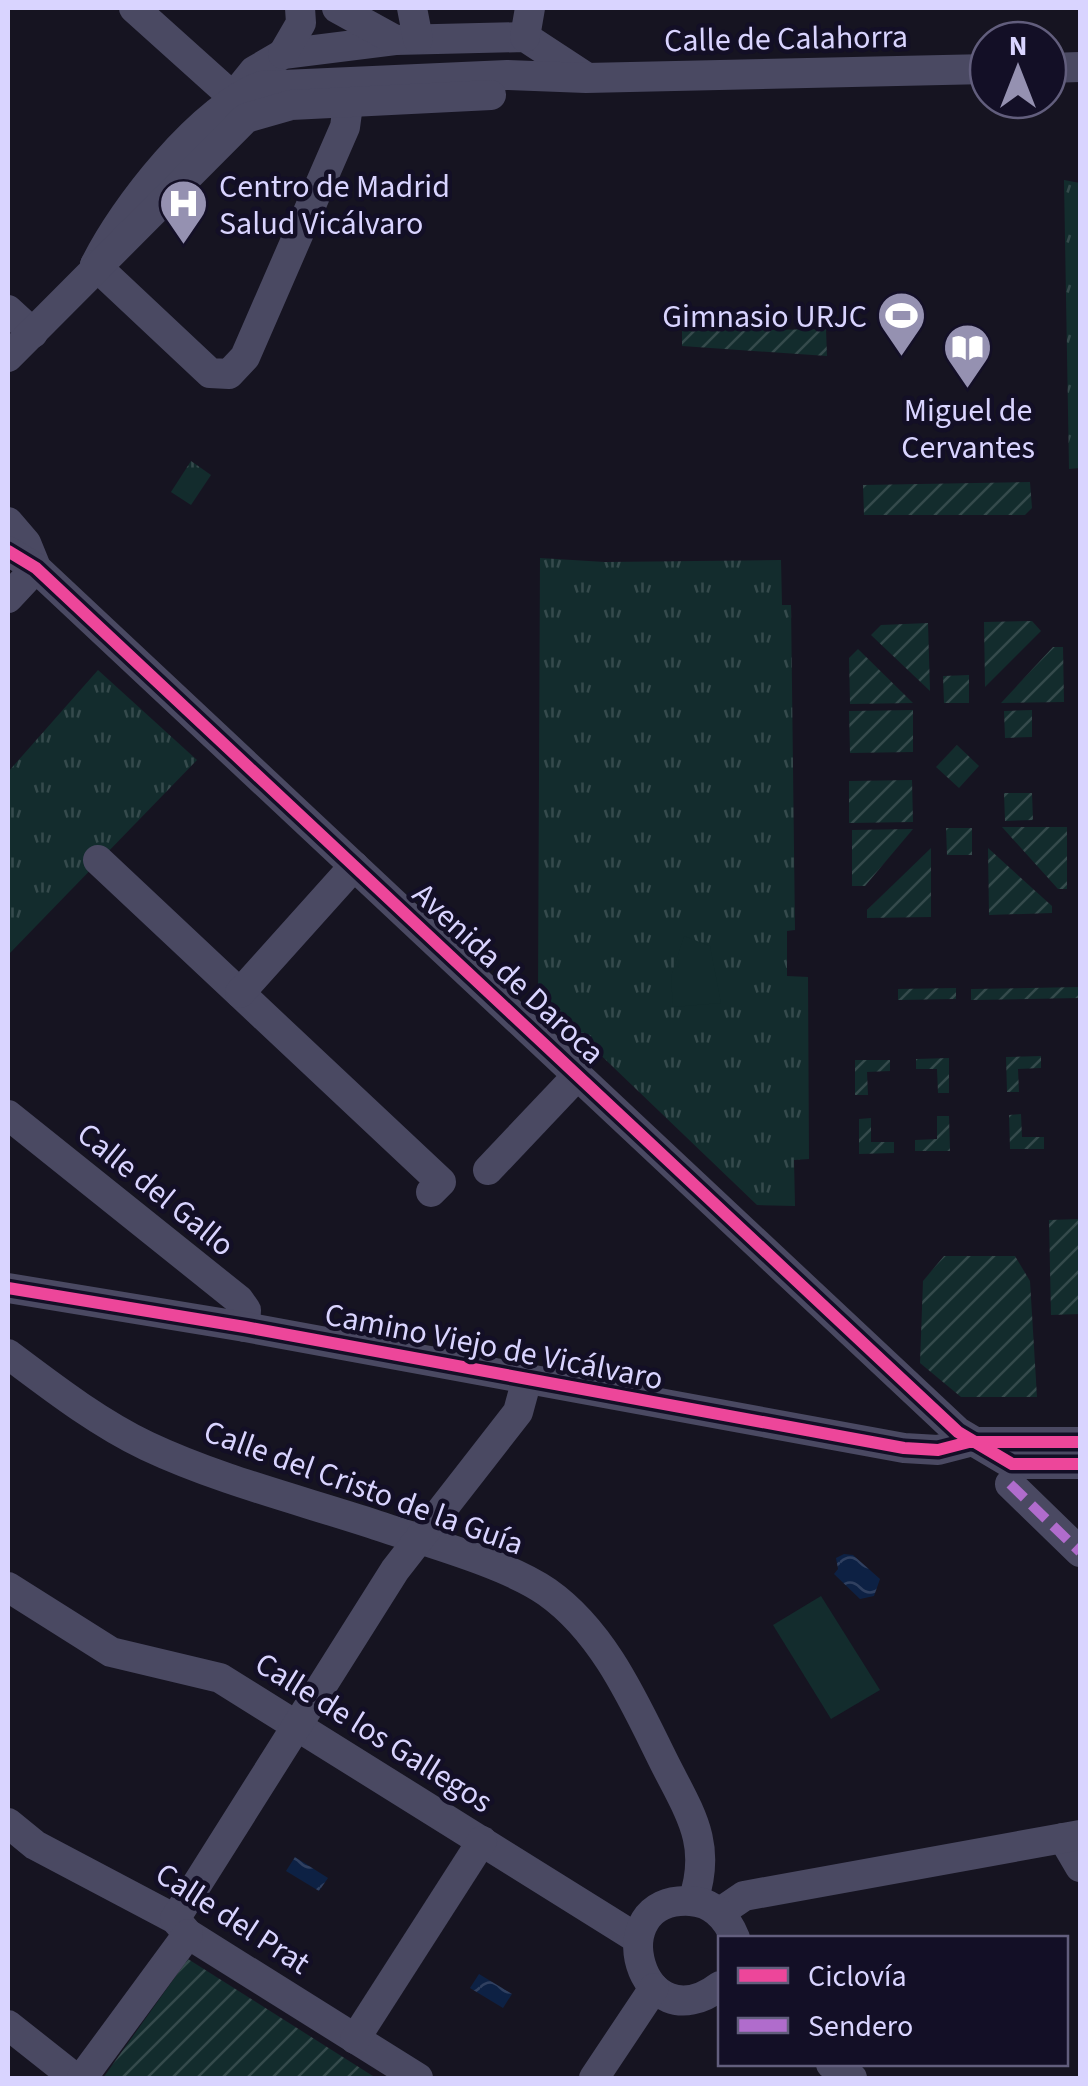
<svg xmlns="http://www.w3.org/2000/svg" width="1088" height="2086" viewBox="0 0 1088 2086" font-family="'Source Sans 3',sans-serif">
<style>
.grass{fill:url(#grass-tufts)}
.garden{fill:url(#garden-furrows)}
.pitch{fill:#132c2d}
.water{fill:url(#water-waves)}
.lines{fill:none;stroke-linecap:round;stroke-linejoin:round}
.minor{stroke:#4a4962;stroke-width:30}
.quiet{stroke:#b06ccc;stroke-width:10;stroke-dasharray:20 10;stroke-linecap:butt}
.cycleway-casing{stroke:#130f26;stroke-width:19}
.cycleway{stroke:#ed469a;stroke-width:12}
.labels{text-anchor:middle;stroke-width:9;stroke-linejoin:round;paint-order:stroke}
.street-label{font-size:32px;fill:#d9d4ff;stroke:#130f26}
.poi-label{font-size:32px;fill:#d9d4ff;stroke:#130f26;text-anchor:start}
</style>
<defs>
<pattern id="grass-tufts" width="24" height="20" patternUnits="userSpaceOnUse" patternTransform="scale(2.5)"><rect width="24" height="20" fill="#132c2d"/><path d="M3 7l-1-3M5 7V3M7 7l1-3M15 17l-1-3M17 17v-4M19 17l1-3" fill="none" stroke="#354a4c"/></pattern>
<pattern id="garden-furrows" width="10" height="10" patternUnits="userSpaceOnUse" patternTransform="scale(2.5)"><rect width="10" height="10" fill="#132c2d"/><path d="M-1 1l2-2M0 10L10 0M9 11l2-2" fill="none" stroke="#354a4c"/></pattern>
<pattern id="water-waves" width="16" height="10" patternUnits="userSpaceOnUse" patternTransform="scale(2.5)"><rect width="16" height="10" fill="#0d2144"/><path d="M0 5q4-4 8 0t8 0" fill="none" stroke="#304060"/></pattern>
</defs>
<rect width="100%" height="100%" fill="#161421"/>
<!-- grass -->
<g class="grass">
<path d="M1064 180 1080 183V468L1069 469Z"/>
<path d="M191 461 211 475 191 505 171 492Z"/>
<path d="M540 558 605 562 781 560 782 605H791L795 930 787 931V976L808 977 809 1159 794 1160 795 1206 757 1205 538 995Z"/>
<path d="M98 670 197 760 8 955V772Z"/>
</g>
<!-- garden -->
<g class="garden">
<path d="M826 329 827 356 682 346V331Z"/>
<path d="M1030 482 1032 508 1025 515H864L863 485Z"/>
<path d="M1032 621 1041 631 985 687 984 622Z"/>
<path d="M928 623 930 691 871 635 881 625Z"/>
<path d="M1053 647H1063L1064 702 1001 703Z"/>
<path d="M858 649 913 703 850 704 849 658Z"/>
<path d="M969 675V703H944L943 676Z"/>
<path d="M913 710V752L850 753 849 711Z"/>
<path d="M1032 710V737L1005 738 1004 711Z"/>
<path d="M957 745 979 766 959 788 936 767Z"/>
<path d="M912 780 913 822 849 823V781Z"/>
<path d="M1004 793H1032L1033 820 1005 821Z"/>
<path d="M1002 827H1067V889H1058Z"/>
<path d="M946 828H972V855H947Z"/>
<path d="M913 829 865 886H852V830Z"/>
<path d="M931 848V917L867 918V910Z"/>
<path d="M988 848 1052 906V913L989 915Z"/>
<path d="M1080 987V998L971 1000V989Z"/>
<path d="M956 988V999L898 1000V989Z"/>
<path d="M1041 1056V1068L1018 1069 1019 1092H1007L1006 1057Z"/>
<path d="M949 1058V1093H938L937 1069H916V1059Z"/>
<path d="M855 1060H890V1071L867 1072 868 1095H855Z"/>
<path d="M1021 1114 1022 1137H1044V1149H1010L1009 1115Z"/>
<path d="M937 1116H949L950 1151H915V1140L937 1139Z"/>
<path d="M871 1118V1142H894V1153L859 1154V1119Z"/>
<path d="M1080 1219V1314L1051 1315 1049 1220Z"/>
<path d="M944 1256H1015L1030 1281 1037 1397H961L920 1363 923 1281Z"/>
<path d="M188 1959 376 2078H103Z"/>
</g>
<!-- pitch -->
<g class="pitch">
<path d="M684 936 710 946 721 1003 673 1007 671 977Z"/>
<path d="M821 1596 880 1690 831 1719 773 1625Z"/>
</g>
<!-- water -->
<g class="water">
<path d="M844 1554 853 1555 880 1579 874 1596 860 1599 834 1574 838 1569 836 1558Z"/>
<path d="M295 1857 328 1878 319 1891 286 1871Z"/>
<path d="M479 1974 512 1994 503 2008 470 1988Z"/>
</g>
<g class="lines">
<!-- minor -->
<g class="minor">
<path d="M134 8 233 97 254 71 283 54 395 40 525 37 586 77"/>
<path d="M337 8 395 40"/>
<path d="M412 8 418 39"/>
<path d="M525 37 530 8"/>
<path d="M283 54 301 23 300 8"/>
<path d="M1048 68 1080 67"/>
<path d="M95 265C124 206 200 110 261 86L507 75 586 78 988 69"/>
<path d="M95 265 210 373 229 374 245 357 345 127 348 105"/>
<path d="M8 310 33 333"/>
<path d="M8 357 246 118 291 105 491 95"/>
<path d="M8 522 26 543 35 565"/>
<path d="M8 551 36 568 958 1432 1012 1464H1080"/>
<path d="M8 598 36 568"/>
<path d="M98 860 441 1182 431 1192"/>
<path d="M240 993 354 866"/>
<path d="M8 1115 239 1300 246 1310 245 1327"/>
<path d="M488 1170 578 1075"/>
<path d="M8 1288 245 1327 904 1448 938 1450 969 1442H1080"/>
<path d="M8 1354C52 1387 97 1422 147 1446 217 1479 296 1499 370 1523 419 1540 506 1563 547 1592 605 1633 635 1704 666 1766 691 1815 712 1845 693 1901"/>
<path d="M1010 1484 1080 1552"/>
<path d="M8 1587 111 1652 220 1678 638 1939"/>
<path d="M8 1823 35 1845 175 1919 188 1934 418 2078"/>
<path d="M1063 1838 1080 1867"/>
<path d="M719 1913 744 1896 1080 1835"/>
<path d="M175 1919 395 1570 518 1412 527 1379"/>
<path d="M720 1986C640 2047 599 1896 690 1901 713 1902 727 1918 735 1938"/>
<path d="M8 2025 75 2078"/>
<path d="M355 2039 482 1841"/>
<path d="M831 2064 852 2078"/>
<path d="M82 2078 188 1934"/>
<path d="M594 2078 654 1988"/>
</g>
<!-- quiet -->
<path class="quiet" d="M1010 1484 1080 1552"/>
<defs>
<g id="cycleway">
<path d="M8 551 36 568 958 1432 1012 1464H1080"/>
<path d="M8 1288 245 1327 904 1448 938 1450 969 1442H1080"/>
</g>
</defs>
<!-- cycleway casing -->
<use href="#cycleway" class="cycleway-casing"/>
<!-- cycleway -->
<use href="#cycleway" class="cycleway"/>
</g>
<!-- icons -->
<defs>
<symbol id="hospital-pin" viewBox="-11 -11 22 30"><path d="M0 17L-7.5 6A9.5 9.5 0 1 1 7.5 6Z" fill="#9591b1" stroke="#130f26"/><path d="M-5-5h3v3.5h4V-5h3V5h-3V1.5h-4V5h-3Z" fill="#fff"/></symbol>
<symbol id="stadium-pin" viewBox="-11 -11 22 30"><path d="M0 17L-7.5 6A9.5 9.5 0 1 1 7.5 6Z" fill="#9591b1" stroke="#130f26"/><path d="M0-5a6.5 5 0 1 0 0 10a6.5 5 0 1 0 0-10ZM-3.5-1.8h7v3.6h-7Z" fill="#fff"/></symbol>
<symbol id="library-pin" viewBox="-11 -11 22 30"><path d="M0 17L-7.5 6A9.5 9.5 0 1 1 7.5 6Z" fill="#9591b1" stroke="#130f26"/><path d="M-6-4Q-3-5.5-.7-3.5V5Q-3 3-6 4ZM6-4Q3-5.5 .7-3.5V5Q3 3 6 4Z" fill="#fff"/></symbol>
</defs>
<g fill-rule="evenodd">
<use href="#hospital-pin" x="156" y="176" width="55" height="75"/>
<use href="#stadium-pin" x="874" y="288" width="55" height="75"/>
<use href="#library-pin" x="940" y="320" width="55" height="75"/>
</g>
<g class="labels">
<!-- street labels -->
<g class="street-label">
<text transform="translate(786 38) rotate(-1)" y="11">Calle de Calahorra</text>
<text transform="translate(509 973) rotate(43)" y="11">Avenida de Daroca</text>
<text transform="translate(156 1189) rotate(39)" y="11">Calle del Gallo</text>
<text transform="translate(494 1346) rotate(11)" y="11">Camino Viejo de Vicálvaro</text>
<text transform="translate(364 1487) rotate(20)" y="11">Calle del Cristo de la Guía</text>
<text transform="translate(374 1732) rotate(32)" y="11">Calle de los Gallegos</text>
<text transform="translate(233 1918) rotate(33)" y="11">Calle del Prat</text>
</g>
<!-- poi labels -->
<g class="poi-label">
<text x="219" y="197">Centro de Madrid<tspan x="219" dy="37">Salud Vicálvaro</tspan></text>
<text x="867" y="327" text-anchor="end">Gimnasio URJC</text>
<text x="968" y="421" text-anchor="middle">Miguel de<tspan x="968" dy="37">Cervantes</tspan></text>
</g>
</g>
<!-- border -->
<rect width="1088" height="2086" fill="none" stroke="#d9d4ff" stroke-width="20"/>
<!-- legend -->
<rect x="718" y="1936" width="350" height="130" fill="#130f26" stroke="#625e7d" stroke-width="2.5"/>
<rect x="738" y="1968" width="50" height="15" fill="#ed469a" stroke="#625e7d" stroke-width="2.5"/>
<text x="808" y="1986" font-size="30" fill="#d9d4ff">Ciclovía</text>
<rect x="738" y="2018" width="50" height="15" fill="#b06ccc" stroke="#625e7d" stroke-width="2.5"/>
<text x="808" y="2036" font-size="30" fill="#d9d4ff">Sendero</text>
<!-- north arrow -->
<g transform="translate(1018 70)"><circle r="48" fill="#130f26" stroke="#625e7d" stroke-width="2.5"/>
<path d="M0-8L18 38L0 25L-18 38Z" fill="#9591b1"/>
<text y="-15" font-size="28" font-weight="bold" text-anchor="middle" fill="#d9d4ff">N</text>
</g>
</svg>
